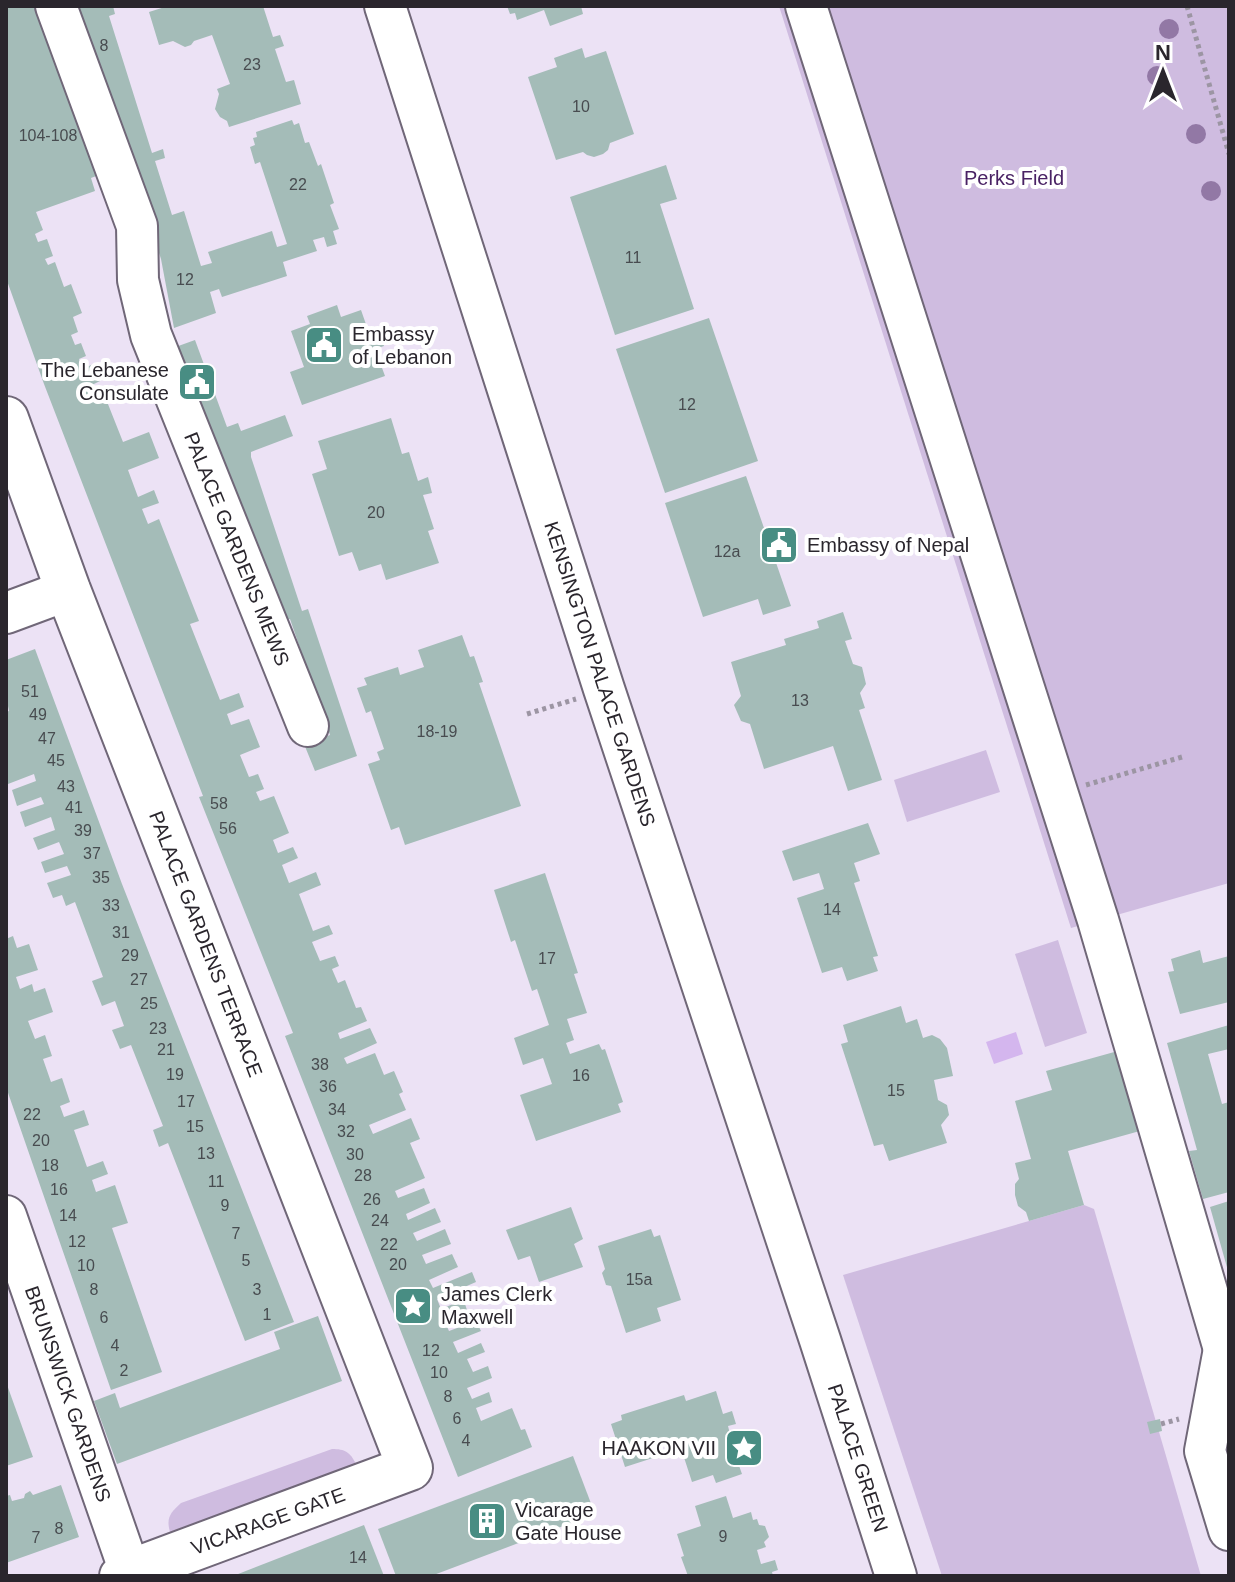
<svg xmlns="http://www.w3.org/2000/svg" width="1235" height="1582" viewBox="0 0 1235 1582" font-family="Arial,sans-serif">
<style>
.green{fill:#cfbce0}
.water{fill:#d4b6ee}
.building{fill:#a4bcb8}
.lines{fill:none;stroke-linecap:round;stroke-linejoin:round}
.minor-casing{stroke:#706778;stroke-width:44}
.major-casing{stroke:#706778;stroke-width:48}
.path{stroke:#9c95a3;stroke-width:5;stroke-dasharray:4 4;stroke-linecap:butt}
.minor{stroke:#fff;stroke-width:40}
.major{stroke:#fff;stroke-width:44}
.tree{fill:#9278a5}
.labels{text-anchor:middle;stroke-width:8;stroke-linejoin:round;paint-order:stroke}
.number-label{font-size:16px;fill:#484c50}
.park-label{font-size:20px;fill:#492264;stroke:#fff}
.poi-label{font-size:20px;fill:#2a262d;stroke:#fff;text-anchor:start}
.street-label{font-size:20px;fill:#2a262d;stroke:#fff}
</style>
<rect width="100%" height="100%" fill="#ece2f5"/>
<!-- green -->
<g class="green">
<path d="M779 6H1229V883L1071 928Z"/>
<path d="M986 750 1000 792 907 822 894 780Z"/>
<path d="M1058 940 1087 1033 1045 1047 1015 954Z"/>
<path d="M1084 1205 1094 1209 1201 1576H942L843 1275Z"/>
<path d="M332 1449C345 1449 350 1452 356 1464L170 1532C166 1518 170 1513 181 1503Z"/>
</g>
<!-- water -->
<path class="water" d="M1016 1032 1023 1054 994 1064 986 1042Z"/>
<!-- building -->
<g class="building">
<path d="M6 6H43L104 173 91 178 95 191 36 212 43 230 35 234 38 242 47 239 53 256 45 259 48 265 55 262 64 287 71 284 82 313 73 317 78 332 71 335 75 345 81 343 86 356 79 359 83 369 93 364 100 381 92 385 96 397 104 394 123 442 149 432 159 458 128 470 138 497 154 490 159 503 142 509 148 524 159 519 199 621 190 624 220 700 239 693 244 707 227 714 231 725 249 719 260 747 240 755 249 777 258 774 264 789 256 792 260 801 274 796 289 833 273 840 278 853 293 847 298 858 282 865 289 883 316 872 321 885 299 894 313 931 329 925 333 934 312 942 320 961 335 956 339 966 332 969 338 983 345 980 356 1008 361 1007 367 1021 338 1033 340 1039 370 1028 377 1043 344 1058 347 1064 375 1053 384 1075 394 1071 403 1092 399 1094 406 1110 369 1125 373 1134 411 1118 420 1139 410 1143 425 1178 395 1191 398 1198 424 1188 430 1203 406 1214 408 1220 435 1208 441 1222 413 1233 417 1241 445 1229 451 1244 422 1255 426 1264 452 1254 458 1267 429 1280 433 1288 472 1272 476 1282 437 1299 441 1309 475 1295 477 1299 465 1304 467 1310 444 1320 449 1331 476 1321 481 1331 453 1342 458 1353 481 1343 485 1352 467 1359 473 1372 488 1366 492 1378 467 1388 472 1399 489 1392 492 1402 476 1408 481 1421 512 1408 521 1430 525 1429 532 1447 458 1477 285 1036 293 1033 199 797 203 796 44 384 6 278Z"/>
<path d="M66 6H113L115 14 109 16 152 153 163 149 165 158 155 161 172 215 184 211 201 266 212 263 208 252 272 231 277 247 287 244 260 162 255 164 250 147 255 145 253 138 257 137 256 132 292 120 294 125 299 123 305 143 309 142 318 166 321 164 334 203 330 205 339 229 333 231 337 244 327 247 324 237 313 240 317 251 283 262 287 276 222 297 219 289 210 292 216 313 174 328 161 259 129 160Z"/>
<path d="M168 6H263L273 37 280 35 284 46 275 49 286 82 294 80 301 104 229 127 227 121 220 117 215 109 219 94 217 89 230 84 212 35 194 41 191 45 185 47 173 41 159 45 149 12Z"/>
<path d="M507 6H581L583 14 550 26 544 10 517 20 515 13 510 14Z"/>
<path d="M582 48 585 58 606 51 634 134 610 143 608 150 603 154 594 157 587 155 583 152 556 160 528 77 557 67 554 58Z"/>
<path d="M666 165 677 199 660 204 694 309 615 335 570 197Z"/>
<path d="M337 305 341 317 361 310 368 330 378 327 384 346 375 349 385 376 302 405 290 372 304 367 291 331 310 324 307 316Z"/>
<path d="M709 318 758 461 665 493 616 349Z"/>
<path d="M195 340 227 427 238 423 241 431 285 415 293 436 251 452V457L302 611 308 609 357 756 315 771 304 744 330 735 290 619 287 620 170 349Z"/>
<path d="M391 418 402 454 409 452 418 481 428 477 432 493 423 495 434 529 428 531 439 563 386 580 381 564 359 571 352 552 339 556 312 474 327 469 318 441Z"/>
<path d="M746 476 791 606 763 615 758 599 703 617 665 503Z"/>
<path d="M843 612 852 639 845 641 853 664 862 667 866 684 860 693 865 708 859 710 882 780 848 791 833 746 764 769 750 724 741 721 734 705 741 696 731 662 786 645 784 639 819 628 817 621Z"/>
<path d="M462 635 470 657 474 656 483 682 479 683 521 806 405 845 399 827 391 830 368 764 380 760 377 752 384 749 371 711 366 713 357 688 367 685 364 678 398 667 400 675 424 667 418 650Z"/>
<path d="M35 649 122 884 294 1322 245 1341 168 1143 159 1147 153 1130 163 1126 131 1045 120 1049 112 1030 124 1026 115 1001 102 1006 92 981 103 977 75 902 66 906 62 895 53 898 47 883 71 875 67 866 45 873 41 862 64 854 59 842 38 850 33 838 55 830 51 817 25 827 20 812 44 804 41 797 17 806 12 790 36 781 34 774 8 784 6 778V712L9 711 8 706 6 707V660Z"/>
<path d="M868 823 880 854 854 863 860 881 854 883 878 956 873 957 878 971 847 981 842 967 822 973 797 898 824 889 819 873 793 881 782 851Z"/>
<path d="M545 873 578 973 574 974 587 1013 567 1019 574 1040 566 1043 570 1054 599 1044 602 1050 605 1049 623 1102 618 1104 621 1112 536 1141 520 1095 552 1084 543 1058 523 1065 514 1038 549 1025 537 989 532 991 515 940 511 942 494 890Z"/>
<path d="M13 936 17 948 29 944 38 970 16 977 20 989 32 984 34 992 45 988 53 1012 28 1021 35 1039 45 1035 52 1056 43 1059 51 1082 62 1078 70 1102 60 1106 64 1117 84 1110 89 1125 74 1130 87 1167 103 1161 108 1174 92 1180 96 1192 115 1185 128 1223 112 1228 162 1372 111 1390 6 1087V939Z"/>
<path d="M1200 950 1203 963 1229 956V1002L1180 1014 1168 972 1174 971 1171 959Z"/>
<path d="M901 1006 906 1023 917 1019 923 1038 932 1035 940 1039 947 1048 953 1076 934 1080 938 1100 947 1105 949 1115 941 1125 947 1143 889 1161 883 1144 874 1146 841 1044 848 1042 843 1025Z"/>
<path d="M1229 1025V1049L1208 1054 1222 1104 1229 1102V1192L1203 1199 1189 1151 1197 1150 1167 1043Z"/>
<path d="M1125 1049 1147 1129 1068 1151 1084 1205 1029 1221 1026 1212 1018 1206 1015 1195V1184L1019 1179 1015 1163 1031 1159 1015 1101 1052 1090 1046 1071Z"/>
<path d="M1229 1201V1270L1228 1271 1210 1207Z"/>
<path d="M571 1207 583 1239 574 1244 583 1267 539 1282 530 1256 518 1260 506 1230Z"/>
<path d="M651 1229 654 1237 660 1235 681 1300 657 1308 661 1321 626 1333 611 1286 606 1285 602 1273 605 1269 598 1246Z"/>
<path d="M318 1316 342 1381 117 1464 94 1401 115 1393 120 1408 280 1349 274 1332Z"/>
<path d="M6 1382 33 1457 6 1466Z"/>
<path d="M716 1391 723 1414 732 1411 736 1424 728 1426 731 1438 741 1443 744 1448 742 1458 737 1460 742 1474 716 1483 713 1475 692 1482 678 1439 653 1447 656 1457 625 1467 611 1424 622 1420 621 1415 684 1395 686 1401Z"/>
<path d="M1160 1419 1162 1431 1150 1434 1147 1422Z"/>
<path d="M573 1456 595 1514 431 1576H396L378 1529Z"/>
<path d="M61 1485 79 1537 6 1563V1496L10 1495 12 1501 24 1498 25 1494 30 1491 33 1495Z"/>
<path d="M726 1496 733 1518 751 1512 753 1520 757 1519 759 1525 765 1526 769 1537 764 1542 766 1547 757 1550 761 1564 775 1560 778 1570 772 1572 773 1576H688L681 1557 684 1556 677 1534 701 1526 695 1506Z"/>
<path d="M364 1525 384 1576H233Z"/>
</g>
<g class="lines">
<defs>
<g id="minor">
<path d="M56 6 137 226 138 280 151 335 308 726"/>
<path d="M385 6 604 689 820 1340 896 1576"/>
<path d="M806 6 1098 920 1224 1349"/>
<path d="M6 613 68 590"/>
<path d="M6 1216 130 1572 120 1576"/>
<path d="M1229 1348 1224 1349 1205 1451 1229 1530"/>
</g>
<path id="major" d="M6 419 68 590 410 1468 130 1572 132 1576"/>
</defs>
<!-- minor casing -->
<use href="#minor" class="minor-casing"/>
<!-- major casing -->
<use href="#major" class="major-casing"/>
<!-- path -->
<g class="path">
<path d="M1187 6 1229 154"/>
<path d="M527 714 576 699"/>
<path d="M1086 785 1182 757"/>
<path d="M1161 1424 1179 1419"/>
</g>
<!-- minor -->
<use href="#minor" class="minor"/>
<!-- major -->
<use href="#major" class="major"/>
</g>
<!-- trees -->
<g class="tree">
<circle cx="1169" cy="29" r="10"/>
<circle cx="1157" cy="76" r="10"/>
<circle cx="1196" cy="134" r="10"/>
<circle cx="1211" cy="191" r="10"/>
</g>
<!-- icons -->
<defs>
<symbol id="civic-square" viewBox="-11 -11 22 22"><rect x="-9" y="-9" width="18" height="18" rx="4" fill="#488d83" stroke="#fff"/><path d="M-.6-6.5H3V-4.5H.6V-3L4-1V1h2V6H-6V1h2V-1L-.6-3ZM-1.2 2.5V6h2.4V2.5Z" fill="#fff"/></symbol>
<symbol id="sight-square" viewBox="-11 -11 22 22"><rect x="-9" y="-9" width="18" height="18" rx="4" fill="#488d83" stroke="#fff"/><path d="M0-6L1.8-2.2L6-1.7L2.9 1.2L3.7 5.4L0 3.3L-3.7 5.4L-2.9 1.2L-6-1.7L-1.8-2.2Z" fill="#fff"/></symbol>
<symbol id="building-square" viewBox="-11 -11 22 22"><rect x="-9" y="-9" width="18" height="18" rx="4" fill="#488d83" stroke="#fff"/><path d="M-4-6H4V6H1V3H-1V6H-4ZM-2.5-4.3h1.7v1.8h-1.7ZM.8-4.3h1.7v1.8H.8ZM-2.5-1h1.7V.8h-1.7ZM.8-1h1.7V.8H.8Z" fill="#fff"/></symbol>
</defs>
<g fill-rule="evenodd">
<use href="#civic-square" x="302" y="323" width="44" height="44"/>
<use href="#civic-square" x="175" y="360" width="44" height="44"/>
<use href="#civic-square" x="757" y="523" width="44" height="44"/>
<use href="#sight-square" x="391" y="1284" width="44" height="44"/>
<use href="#sight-square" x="722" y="1426" width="44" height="44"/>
<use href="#building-square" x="465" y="1499" width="44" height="44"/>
</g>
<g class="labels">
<!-- number labels -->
<g class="number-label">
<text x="104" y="51">8</text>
<text x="252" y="70">23</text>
<text x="581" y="112">10</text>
<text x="48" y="141">104-108</text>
<text x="298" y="190">22</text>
<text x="633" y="263">11</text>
<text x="185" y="285">12</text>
<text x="687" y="410">12</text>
<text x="376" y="518">20</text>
<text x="727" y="557">12a</text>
<text x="30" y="697">51</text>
<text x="800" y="706">13</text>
<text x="38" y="720">49</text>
<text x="437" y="737">18-19</text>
<text x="47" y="744">47</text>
<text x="56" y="766">45</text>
<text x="66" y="792">43</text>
<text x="219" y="809">58</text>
<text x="74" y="813">41</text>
<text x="228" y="834">56</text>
<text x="83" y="836">39</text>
<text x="92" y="859">37</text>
<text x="101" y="883">35</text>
<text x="111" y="911">33</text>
<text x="832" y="915">14</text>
<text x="121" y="938">31</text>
<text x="130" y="961">29</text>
<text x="547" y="964">17</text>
<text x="139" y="985">27</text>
<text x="149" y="1009">25</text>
<text x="158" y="1034">23</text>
<text x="166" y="1055">21</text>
<text x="320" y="1070">38</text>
<text x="175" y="1080">19</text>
<text x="581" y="1081">16</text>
<text x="328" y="1092">36</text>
<text x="896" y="1096">15</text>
<text x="186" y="1107">17</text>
<text x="337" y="1115">34</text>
<text x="32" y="1120">22</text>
<text x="195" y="1132">15</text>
<text x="346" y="1137">32</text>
<text x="41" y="1146">20</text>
<text x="206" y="1159">13</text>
<text x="355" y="1160">30</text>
<text x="50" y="1171">18</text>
<text x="363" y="1181">28</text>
<text x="216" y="1187">11</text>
<text x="59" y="1195">16</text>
<text x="372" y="1205">26</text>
<text x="225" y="1211">9</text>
<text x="68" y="1221">14</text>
<text x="380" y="1226">24</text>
<text x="236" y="1239">7</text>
<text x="77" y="1247">12</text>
<text x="389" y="1250">22</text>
<text x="246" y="1266">5</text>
<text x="398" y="1270">20</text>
<text x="86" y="1271">10</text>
<text x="639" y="1285">15a</text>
<text x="94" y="1295">8</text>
<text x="257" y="1295">3</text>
<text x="267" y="1320">1</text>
<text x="104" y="1323">6</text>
<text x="115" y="1351">4</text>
<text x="431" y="1356">12</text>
<text x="124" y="1376">2</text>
<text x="439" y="1378">10</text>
<text x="448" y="1402">8</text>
<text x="457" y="1424">6</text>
<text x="466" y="1446">4</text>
<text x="59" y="1534">8</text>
<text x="723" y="1542">9</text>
<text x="36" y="1543">7</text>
<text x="358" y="1563">14</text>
</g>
<!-- park labels -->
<g class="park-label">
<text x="1014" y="185">Perks Field</text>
</g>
<!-- poi labels -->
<g class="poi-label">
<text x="352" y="341">Embassy<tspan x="352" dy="23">of Lebanon</tspan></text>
<text x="169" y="377" text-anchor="end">The Lebanese<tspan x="169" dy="23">Consulate</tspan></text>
<text x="807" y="552">Embassy of Nepal</text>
<text x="441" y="1301">James Clerk<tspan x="441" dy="23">Maxwell</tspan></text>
<text x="716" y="1455" text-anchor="end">HAAKON VII</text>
<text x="515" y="1517">Vicarage<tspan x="515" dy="23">Gate House</tspan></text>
</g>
<!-- street labels -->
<g class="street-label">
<text transform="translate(237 549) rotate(68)" y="7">PALACE GARDENS MEWS</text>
<text transform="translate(600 674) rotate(72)" y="7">KENSINGTON PALACE GARDENS</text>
<text transform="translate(206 944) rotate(69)" y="7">PALACE GARDENS TERRACE</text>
<text transform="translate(68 1394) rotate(71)" y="7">BRUNSWICK GARDENS</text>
<text transform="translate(858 1458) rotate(72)" y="7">PALACE GREEN</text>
<text transform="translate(268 1521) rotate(-20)" y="7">VICARAGE GATE</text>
</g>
</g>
<!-- border -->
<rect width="1235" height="1582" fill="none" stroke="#2a262d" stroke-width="16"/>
<!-- north arrow -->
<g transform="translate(1163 72)" stroke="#ffffff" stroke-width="6" paint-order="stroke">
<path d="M0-6L14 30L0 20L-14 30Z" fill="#2a262d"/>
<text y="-12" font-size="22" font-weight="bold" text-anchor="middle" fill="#2a262d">N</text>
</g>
</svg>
